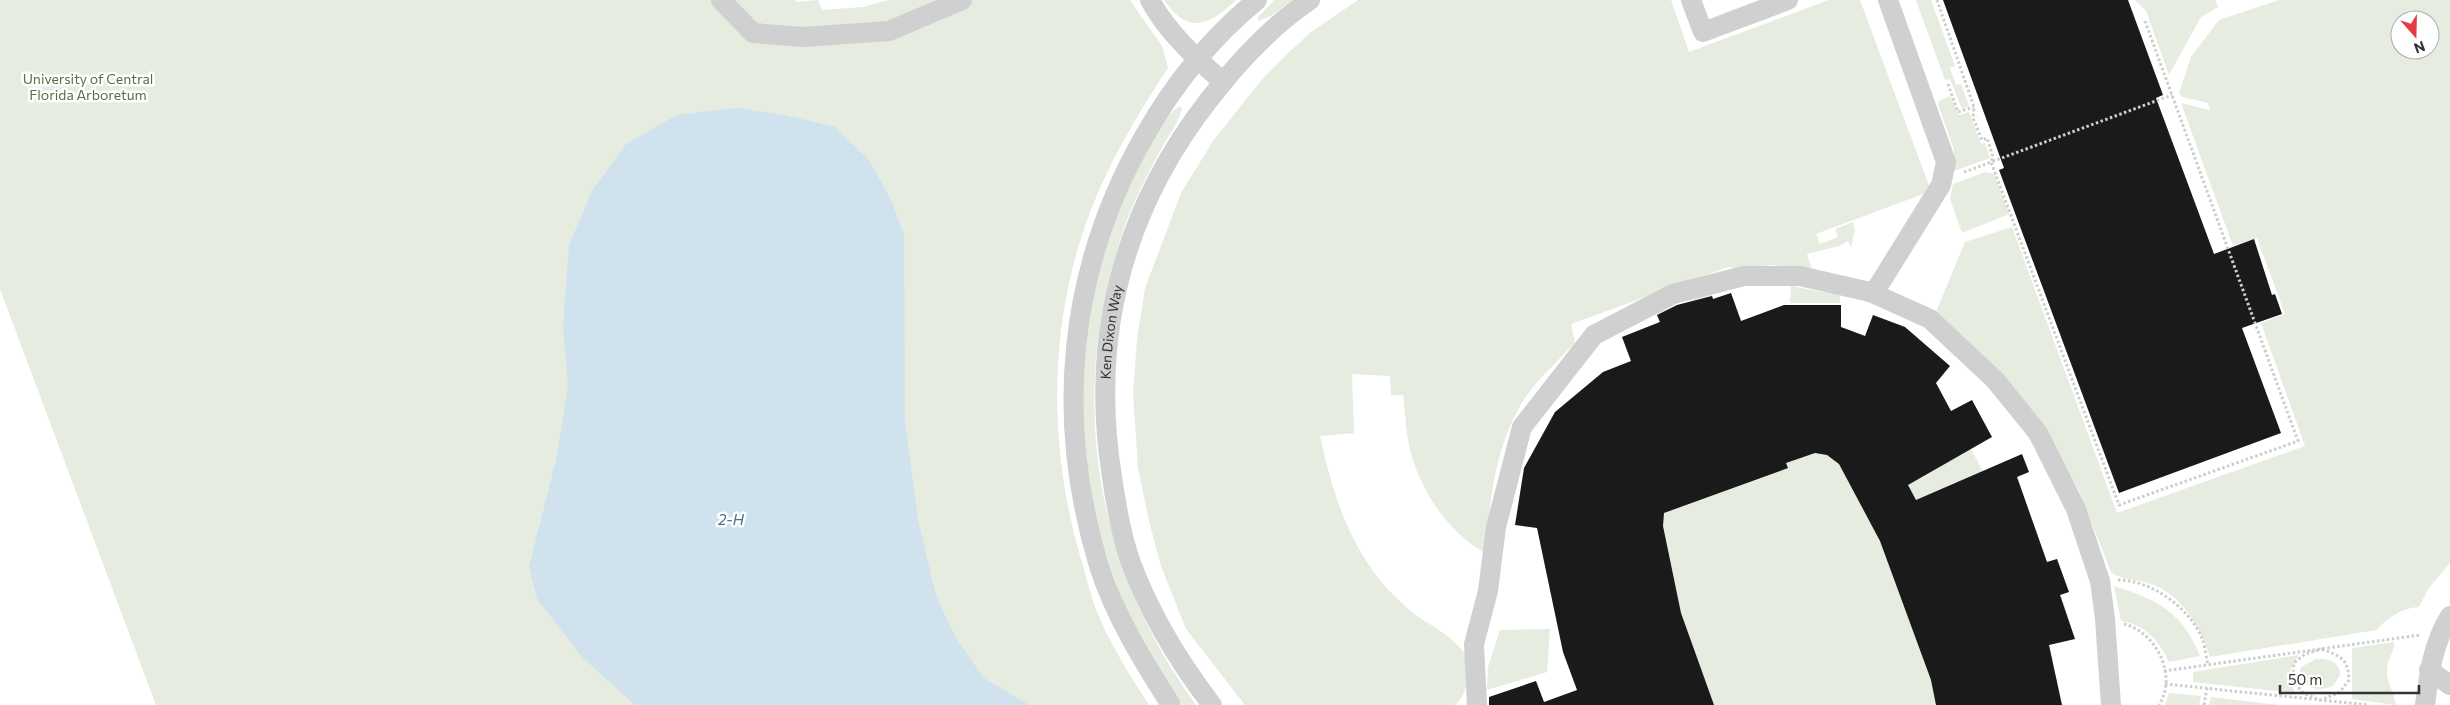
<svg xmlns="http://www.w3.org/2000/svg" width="2450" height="705" viewBox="0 0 2450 705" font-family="Commissioner,sans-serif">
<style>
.green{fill:#e6ecdf;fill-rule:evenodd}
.water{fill:#cfe2ee}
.building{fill:#1a1a1a}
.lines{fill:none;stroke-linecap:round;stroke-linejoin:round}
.path{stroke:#cdcdcd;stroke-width:3;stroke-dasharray:2.5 2.5;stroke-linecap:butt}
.minor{stroke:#d0d0d0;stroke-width:20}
.labels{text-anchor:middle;stroke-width:5;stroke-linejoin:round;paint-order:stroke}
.park-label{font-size:14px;fill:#56703f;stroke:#fff}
.street-label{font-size:14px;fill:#333;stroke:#fff}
.water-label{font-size:15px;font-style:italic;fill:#3f7597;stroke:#fff}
</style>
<rect width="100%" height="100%" fill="#fff"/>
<!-- green -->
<g class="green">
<path d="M0 0H795L796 2 818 0 822 10 863 7 889 0H1130L1162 46 1168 68C1134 119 1103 173 1083 232 1047 341 1050 457 1083 566 1087 580 1091 596 1096 609 1109 643 1130 675 1149 705H156L0 289Z"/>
<path d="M1164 0H1236C1209 25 1189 36 1164 0Z"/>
<path d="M1274 0H1292L1271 16 1258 21V17Z"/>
<path d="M1358 0H1671L1689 52 1829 0H1860L1931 191 1816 234 1820 244 1838 237 1835 229 1853 222 1855 230 1851 247 1848 241 1839 246 1807 254 1812 270 1771 265 1739 269 1728 267 1571 324 1575 343C1556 363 1533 383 1520 406 1494 452 1490 502 1485 553 1451 534 1425 497 1413 460 1406 441 1406 416 1403 395H1391L1390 376 1352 374 1354 433 1320 436C1335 504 1355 565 1411 611 1429 626 1454 635 1466 656 1473 669 1466 697 1455 705H1245L1186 629 1161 566 1149 521 1138 468 1133 394 1137 339 1145 288 1181 193 1213 141 1263 78 1289 52 1311 32Z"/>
<path d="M1916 0H1931L1955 66 1950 68 1956 85 1961 84 1969 106 1962 109 1950 79 1945 80Z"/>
<path d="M2135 0H2215L2218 7 2201 17 2169 75 2146 11Z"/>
<path d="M2279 0H2450V563L2428 589 2419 607C2401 608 2388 618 2376 630L2210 657C2200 626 2181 593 2148 583 2136 579 2120 580 2111 572L2081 495 2066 467 1936 312 1965 242 2012 227 2117 513 2305 446 2261 323 2285 314 2257 238 2233 246 2181 103 2210 110 2208 103 2182 97 2179 93 2191 57 2219 20ZM2400 20H2430V50H2400Z"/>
<path d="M1950 96 1959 115 1969 112 1981 144 1985 143 1990 158 1954 171V150L1938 104 1939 101Z"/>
<path d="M1180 106 1182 108C1178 125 1168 136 1160 151 1145 178 1132 205 1122 234 1067 398 1095 566 1196 705H1183C1072 560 1051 345 1132 182 1142 161 1160 117 1180 106Z"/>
<path d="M1985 172 1994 174 2009 214 1962 233 1950 199 1953 184Z"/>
<path d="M1791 286 1840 295V303H1790Z"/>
<path d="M1711 293 1714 301 1718 297 1731 293 1749 341 1785 328H1844L1894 347 1938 386 1992 489 2018 479 2047 562 2057 559 2069 592 2061 595 2075 639 2049 645 2062 705H1583L1639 381 1622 337 1659 322 1657 313Z"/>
<path d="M2114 586C2157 599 2183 613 2200 656L2169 662C2159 640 2145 625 2121 621Z"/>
<path d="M1550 629 1547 672 1487 690 1488 667 1500 630Z"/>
<path d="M2394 642C2395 651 2387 659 2387 669 2386 682 2394 692 2396 705L2352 699V648Z"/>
<path d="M2299 655 2290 670 2294 693 2193 682V672Z"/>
<path d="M2316 659C2328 658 2340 662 2340 675L2333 686C2319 692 2305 689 2299 675L2301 667Z"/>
<path d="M2169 693 2201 696 2199 705H2165Z"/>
<path d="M2211 697 2280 705H2209Z"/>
</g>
<!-- water -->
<path class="water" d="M737 108 785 115 835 127 869 160 891 200 904 234 905 421 918 519 936 596 957 640 984 678 1029 705H635L582 657 537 599 529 567 556 460 568 386 563 326 569 245 592 191 626 144 677 115Z"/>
<!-- building -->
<g class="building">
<path d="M1943 0H2128L2163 95 2156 98 2214 254 2254 239 2272 295 2275 294 2282 314 2242 328 2281 433 2119 493 1999 170 2004 168Z"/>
<path d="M1731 293 1741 321 1784 305H1841V327L1865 336 1873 315 1905 327 1950 366 1936 383 1951 411 1972 400 1992 437 1908 485 1916 500 2022 454 2029 472 2017 477 2047 562 2057 559 2069 592 2060 595 2075 639 2049 645 2062 705H1936L1931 680 1880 541 1839 464 1827 455 1815 453 1786 463 1788 468 1664 513 1663 526 1681 613 1714 705H1489V697L1536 681 1544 702 1577 690 1563 652 1537 528 1515 525 1524 468 1555 412 1603 372 1631 361 1622 337 1660 322 1657 315 1677 305 1712 296 1713 299Z"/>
</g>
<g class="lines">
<!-- path -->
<g class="path">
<path d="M1937 0 1974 107 1973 118 1982 140 1987 138 1993 157 1991 162 1962 173"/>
<path d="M2145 21 2298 441 2119 505 1991 162 2172 95"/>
<path d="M1948 84 1958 112 1974 107"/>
<path d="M2118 580C2152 580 2189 608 2202 638 2205 646 2206 657 2208 665"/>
<path d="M2124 624C2156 632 2178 675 2159 705"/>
<path d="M2322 649C2341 657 2348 658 2349 680L2339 693 2320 700 2303 693 2292 679 2294 663 2305 654Z"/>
<path d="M2164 671 2420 635"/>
<path d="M2165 684 2369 705"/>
<path d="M2204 705 2207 688"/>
</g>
<!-- minor -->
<g class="minor">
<path d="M721 0 753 33 803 37 889 31 962 0"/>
<path d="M1150 0C1167 32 1196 58 1223 82"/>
<path d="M1691 0 1703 32 1788 0"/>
<path d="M1870 292 1877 288 1941 185 1946 162 1888 0"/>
<path d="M2429 670 2450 685"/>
<path d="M1171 705C1143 661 1115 616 1099 566 1054 418 1068 269 1145 135 1174 84 1212 37 1257 0"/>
<path id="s1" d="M1212 705C1179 662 1150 614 1131 563 1121 536 1116 505 1112 477 1090 339 1122 212 1208 101 1237 63 1270 27 1310 0"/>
<path d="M1477 705 1474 644 1488 591 1496 527 1522 427 1594 335 1673 294 1744 276H1800L1870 292 1930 319 1995 380 2038 433 2076 509 2100 581 2105 619 2111 705"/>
<path d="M2425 705C2429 674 2433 643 2450 616"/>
</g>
</g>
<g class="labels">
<!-- park labels -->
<g class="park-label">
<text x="88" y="84">University of Central<tspan x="88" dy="16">Florida Arboretum</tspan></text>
</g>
<!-- street labels -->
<g class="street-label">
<text dy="5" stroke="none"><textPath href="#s1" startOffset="398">Ken Dixon Way</textPath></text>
</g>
<!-- water labels -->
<g class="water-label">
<text x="731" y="525">2-H</text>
</g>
</g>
<!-- north arrow -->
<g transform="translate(2415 35) rotate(160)"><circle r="24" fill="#ffffff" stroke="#adadad"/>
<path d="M0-4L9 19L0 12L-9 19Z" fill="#e63946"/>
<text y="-8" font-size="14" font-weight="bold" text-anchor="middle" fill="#333333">N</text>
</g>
<!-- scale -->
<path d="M2280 685v8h139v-8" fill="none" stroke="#333333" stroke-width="2.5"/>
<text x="2288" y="685" font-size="15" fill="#333333" stroke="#ffffff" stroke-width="4" paint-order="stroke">50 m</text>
</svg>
